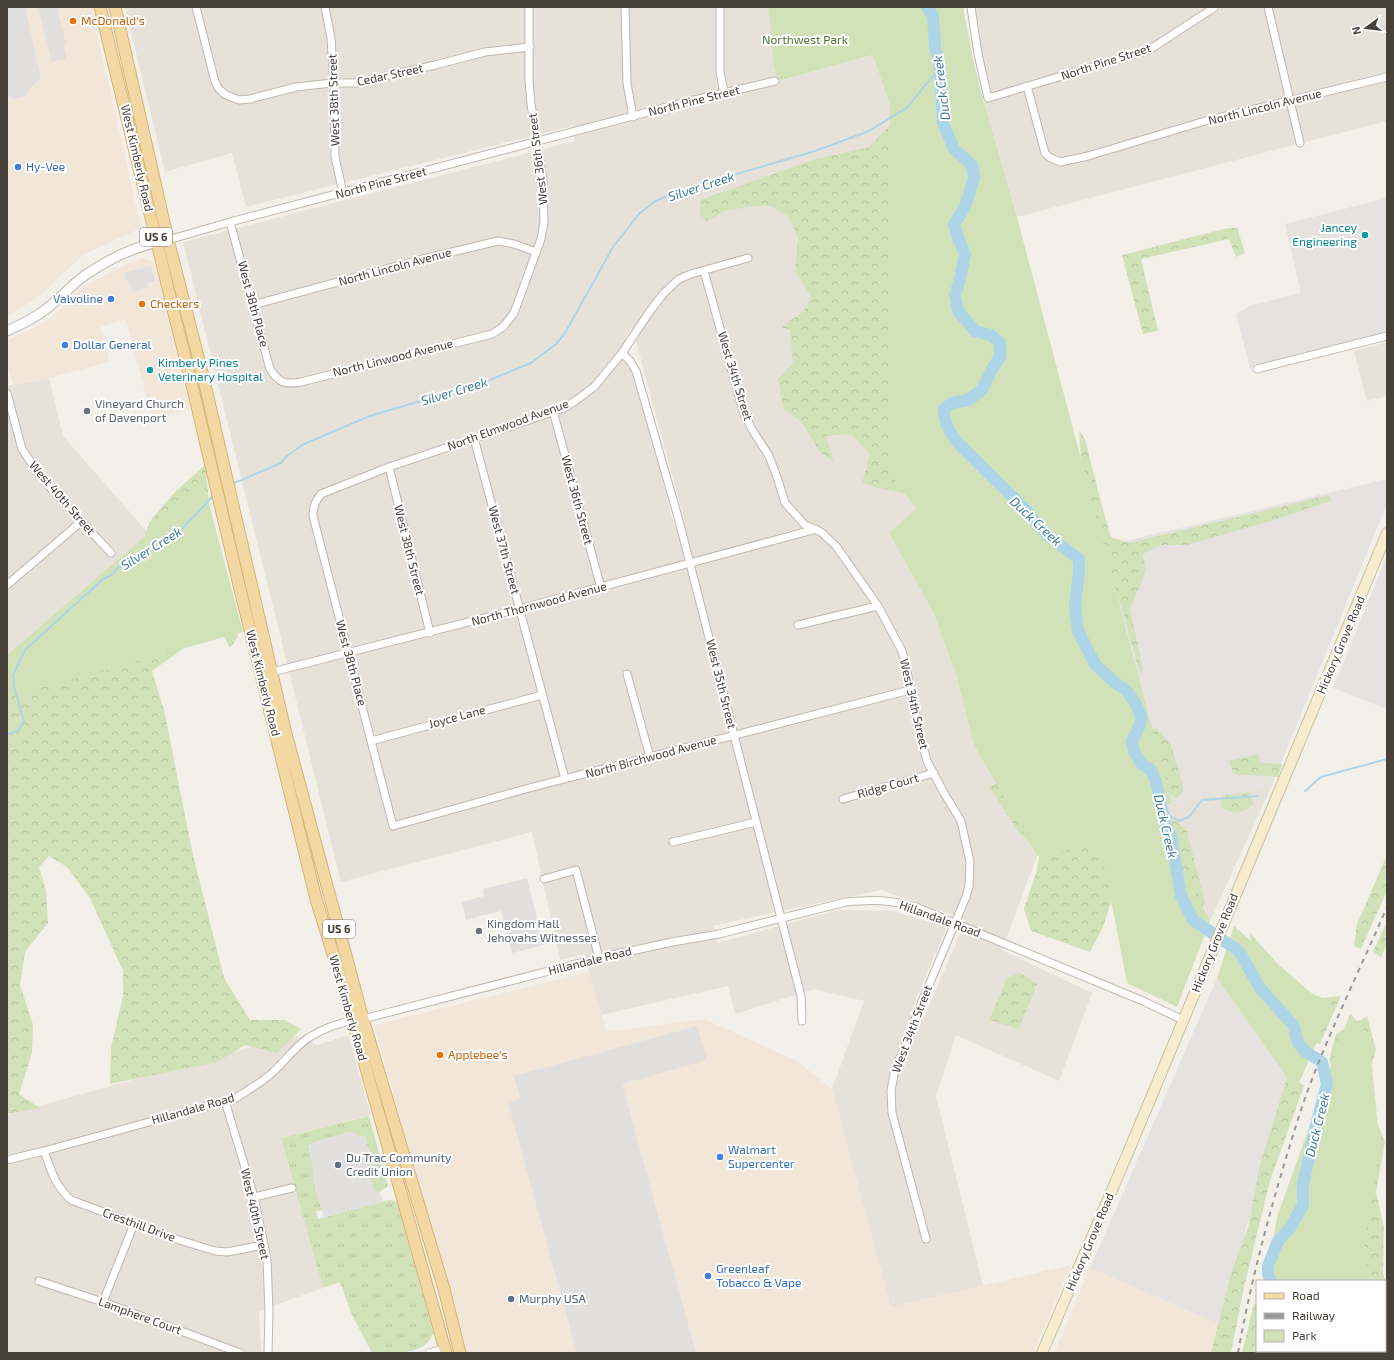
<svg xmlns="http://www.w3.org/2000/svg" width="1394" height="1360" viewBox="0 0 1394 1360" font-family="'Exo 2',sans-serif">
<style>
.residential{fill:#e6e1d9;fill-rule:evenodd}
.commercial{fill:#f2e6d8}
.industrial{fill:#e6e2df}
.grass{fill:url(#grass-tufts)}
.forest{fill:url(#forest-crowns)}
.park{fill:#d2e2b8}
.parking{fill:#e2e0de}
.lines{fill:none;stroke-linecap:round;stroke-linejoin:round}
.stream{stroke:#aed4e8;stroke-width:2}
.river{stroke:#aed4e8;stroke-width:12}
.minor-casing{stroke:#beb7ae;stroke-width:9}
.tertiary-casing{stroke:#beb7ae;stroke-width:11}
.secondary-casing{stroke:#cdbf9f;stroke-width:12}
.primary-casing{stroke:#d6b376;stroke-width:13}
.minor{stroke:#fff;stroke-width:7}
.tertiary{stroke:#fff;stroke-width:9}
.secondary{stroke:#f8eccf;stroke-width:10}
.primary{stroke:#f3d8a4;stroke-width:11}
.rail{stroke:#989898;stroke-width:2;stroke-dasharray:5 5;stroke-linecap:butt}
.food-dot{fill:#e8710a;stroke:#fff;stroke-width:1.5}
.shop-dot{fill:#3f7fe0;stroke:#fff;stroke-width:1.5}
.culture-dot{fill:#0f9aa8;stroke:#fff;stroke-width:1.5}
.worship-dot{fill:#6b7280;stroke:#fff;stroke-width:1.5}
.service-dot{fill:#5c6f8a;stroke:#fff;stroke-width:1.5}
.labels{text-anchor:middle;stroke-width:4;stroke-linejoin:round;paint-order:stroke}
.shield{fill:#fff;stroke:#7e7974;stroke-width:1}
.shield-label{font-size:11px;font-weight:bold;fill:#464039}
.food-label{font-size:12px;fill:#c56008;stroke:#fff;text-anchor:start}
.park-label{font-size:12px;fill:#4e7233;stroke:#fff}
.street-label{font-size:12px;fill:#464039;stroke:#fff}
.shop-label{font-size:12px;fill:#366cbe;stroke:#fff;text-anchor:start}
.culture-label{font-size:12px;fill:#0d838f;stroke:#fff;text-anchor:end}
.worship-label{font-size:12px;fill:#5b616d;stroke:#fff;text-anchor:start}
.service-label{font-size:12px;fill:#4e5e75;stroke:#fff;text-anchor:start}
.water-label{font-size:13px;font-style:italic;fill:#3d7b9f;stroke:#fff}
</style>
<defs>
<pattern id="grass-tufts" width="24" height="20" patternUnits="userSpaceOnUse"><rect width="24" height="20" fill="#d2e2b8"/><path d="M3 7l-1-3M5 7V3M7 7l1-3M15 17l-1-3M17 17v-4M19 17l1-3" fill="none" stroke="#b6c39f"/></pattern>
<pattern id="forest-crowns" width="20" height="18" patternUnits="userSpaceOnUse"><rect width="20" height="18" fill="#d2e2b8"/><path d="M2 6a3 3 0 1 1 6 0M12 15a3 3 0 1 1 6 0" fill="none" stroke="#b6c39f"/></pattern>
</defs>
<rect width="100%" height="100%" fill="#f3f0ea"/>
<!-- residential -->
<g class="residential">
<path d="M125 7H768L774 66 779 81 874 55 890 105 889 472 916 509 889 533 934 614 956 674 974 745 1037 856 1002 950 1092 993 1059 1081 956 1035 936 1096 983 1286 891 1307 832 1089 864 1001 814 989 735 1014 728 986 601 1015 584 954 560 960 532 832 341 882 183 242 575 141 573 126 246 207 232 153 165 172ZM632 327 685 522 674 525 626 338ZM881 890 966 920 923 1020 909 1015 947 927 892 911 839 910 717 943 713 926 771 913Z"/>
<path d="M975 7H1387V121L1017 217 985 106 979 27Z"/>
<path d="M1387 342V396L1367 401 1354 351Z"/>
<path d="M49 378 63 436 148 533 7 655V386Z"/>
<path d="M1272 785 1210 921 1159 824 1155 808 1172 803Z"/>
<path d="M294 1035 318 1045 348 1035 371 1115 281 1138 323 1288 259 1311 261 1353H7V1115Z"/>
</g>
<!-- commercial -->
<g class="commercial">
<path d="M7 7H91L141 228 83 255 37 298 7 316Z"/>
<path d="M142 258 153 261 167 309 190 409 152 418 126 319 101 327 109 362 49 378 13 385 7 363V340L36 327 52 317 84 286 129 263Z"/>
<path d="M589 972 607 1032 704 1019 797 1061 832 1089 891 1307 1071 1265 1033 1353H466L374 1025Z"/>
<path d="M1090 1268 1226 1327 1222 1353H1054Z"/>
</g>
<!-- industrial -->
<g class="industrial">
<path d="M1387 198V333L1250 368 1236 314 1249 306 1301 293 1285 224Z"/>
<path d="M1387 479V504L1272 785 1172 803 1104 546Z"/>
<path d="M1387 556V709L1333 688Z"/>
<path d="M1217 978 1296 1090 1246 1227 1226 1327 1090 1268Z"/>
</g>
<!-- grass -->
<path class="grass" d="M369 1116 388 1186 380 1192H376L373 1189 368 1171 373 1168 365 1136 359 1137 357 1134 352 1132 315 1142 309 1146V1149L314 1172 313 1180 322 1210 316 1211 318 1219 389 1200 395 1201 398 1204 434 1335H432C425 1356 390 1353 372 1353L352 1315 340 1282 323 1288 281 1138Z"/>
<!-- forest -->
<g class="forest">
<path d="M895 121 917 495 891 491 862 483 870 454 851 434 826 436 834 462 820 452 801 421 784 410 778 379 793 363 790 330 781 327 804 311 811 297 795 270 798 238 789 217 771 206H754L724 211 708 221 700 215V200L816 159 869 147 886 129Z"/>
<path d="M1228 228H1237L1245 253 1236 257 1229 239 1141 259 1158 331 1143 334 1122 255Z"/>
<path d="M1079 430 1085 439 1103 510 1111 537 1129 543 1329 495 1331 501 1274 520 1187 545H1161L1143 554 1146 571 1130 609 1143 669 1140 674 1123 612 1101 547 1082 475Z"/>
<path d="M205 465 210 511 238 637 230 648 218 627 203 626 184 648 152 671 164 710 193 855 224 978 250 1020H285L301 1029 277 1053 245 1045 217 1062 110 1084 111 1048 123 996V971L90 898 67 867 49 856 39 867 46 890 48 923 25 952 20 985 33 1025 32 1053 19 1094 40 1108 7 1114V663L141 544 150 521 175 492Z"/>
<path d="M987 530 1116 886 1103 927 1090 952 1031 931 1024 909 1037 870 1040 851 1019 833 989 786 1017 778Z"/>
<path d="M1157 728 1171 745 1182 781 1183 792 1176 798 1166 790 1147 730Z"/>
<path d="M1258 754 1260 763 1282 764 1278 777 1234 774 1229 761Z"/>
<path d="M1250 792 1253 804C1242 815 1234 814 1221 807L1223 796Z"/>
<path d="M1166 816 1186 828 1205 902 1198 912 1179 866 1174 837 1161 818Z"/>
<path d="M1387 855V891L1361 949 1354 946 1357 924Z"/>
<path d="M1387 922V944L1381 958 1373 951Z"/>
<path d="M1250 933 1301 990 1323 998 1341 996 1320 1044 1305 1041 1252 958Z"/>
<path d="M1020 973 1037 984 1019 1029 989 1020 1007 978Z"/>
<path d="M1367 1016 1376 1050 1364 1091 1385 1142 1376 1192 1384 1227 1383 1273 1387 1287 1385 1294V1281H1347L1337 1079 1329 1060 1336 1034Z"/>
<path d="M1288 1074 1304 1086 1270 1181 1244 1287 1231 1353H1211L1232 1270 1248 1228 1260 1165Z"/>
<path d="M1254 1303 1257 1305V1351L1277 1353H1242Z"/>
</g>
<!-- park -->
<g class="park">
<path d="M768 7H963L974 64 985 106 1017 217 1172 803 1155 809 1159 824 1210 921 1177 1007 1127 983 1100 843 1037 856 974 745 956 674 934 614 889 533 916 509 889 472 890 105 873 55 778 81 774 66Z"/>
<path d="M204 485 243 632 7 697V655Z"/>
<path d="M1234 926 1331 1010 1296 1090 1217 978Z"/>
<path d="M1350 1013 1369 1036 1380 1147 1364 1245 1370 1281H1266L1277 1217Z"/>
<path d="M1257 1330V1351H1385V1348L1387 1350V1353H1253Z"/>
</g>
<!-- parking -->
<g class="parking">
<path d="M7 7H25L41 78 28 90 27 96 14 99 7 95Z"/>
<path d="M38 7H57L66 44 63 45 67 59 52 62Z"/>
<path d="M151 266 155 281 147 283 148 288 133 292 131 287 125 278 124 273Z"/>
<path d="M527 878 544 945 512 953 501 911 466 920 462 902 484 896 483 889Z"/>
<path d="M697 1026 707 1060 622 1084 696 1353H577L508 1102 520 1098 514 1076Z"/>
<path d="M350 1132H354L360 1137 365 1136 373 1169 368 1171 373 1189 376 1192H380L383 1202 324 1217 313 1180 314 1172 309 1149 311 1145 315 1142Z"/>
</g>
<g class="lines">
<!-- stream -->
<g class="stream">
<path d="M232 484 281 463 288 455 304 444 370 416 482 383 531 363 556 344 565 333 613 247 639 214 654 202 676 192 815 151 869 131 908 107 922 89 940 68"/>
<path d="M7 734 18 731 24 721 14 687 13 675 25 650 103 579 113 574 116 569 152 544 178 533 213 496"/>
<path d="M1305 791 1321 777 1387 759"/>
<path d="M1162 812 1179 821 1189 817 1202 800 1258 796"/>
</g>
<!-- river -->
<g class="river">
<path d="M927 7 933 16 935 47 940 68 943 123 954 149 972 165 974 178 965 207 954 224 957 235 965 254 960 279 955 295 958 311 975 331 991 335 1000 343V357L991 371 982 390 968 400 952 403 944 409C945 425 948 430 958 443L1028 512 1047 535 1079 559V571L1075 607 1078 631 1095 664 1114 682 1126 690 1136 704 1141 716 1140 725 1132 741 1134 752 1142 764 1151 770 1156 782 1166 828 1171 835 1181 896 1193 920 1239 951 1260 988 1294 1026 1298 1043 1306 1052 1322 1062 1327 1084 1320 1109 1303 1184V1205L1290 1228 1278 1241 1268 1266V1274L1271 1281"/>
<path d="M1341 1351 1344 1353"/>
</g>
<defs>
<g id="minor">
<path d="M196 7 215 82 219 89 226 95 239 100 250 99 296 87 313 85 334 83H356L435 65 485 52 530 47"/>
<path d="M325 7 331 38 334 83 335 157 343 193"/>
<path d="M625 7 627 83 633 117"/>
<path d="M720 7V72L724 93"/>
<path d="M971 7 978 54 988 98 1149 50 1215 7"/>
<path d="M1268 7 1300 143"/>
<path d="M1027 86 1045 153 1049 157 1060 162 1088 156 1205 121 1387 77"/>
<path d="M230 222 270 369C279 383 285 385 301 382L492 334 503 327 514 313 541 239 544 222 543 181 531 104 529 81V7"/>
<path d="M168 240 230 222 690 101 775 81"/>
<path d="M748 258 691 274 679 279 664 293 650 311 622 353 595 386 578 399 564 408 389 467 321 494C315 502 313 507 313 516L393 826 533 787 910 690"/>
<path d="M704 271 744 414 753 431 769 456 777 477 785 503 805 525 821 532 836 546 878 606 902 651 907 672 922 743 927 761 944 793 961 821 970 862 969 886 966 897 918 1011 907 1042 895 1069 891 1091 892 1113 926 1239"/>
<path d="M253 305 423 259 498 241 514 244 536 252"/>
<path d="M622 353 630 361 636 371 678 517 801 996 802 1021"/>
<path d="M1257 369 1387 336"/>
<path d="M7 393 22 449 32 464 54 492 111 553"/>
<path d="M553 411 601 588"/>
<path d="M474 438 565 779"/>
<path d="M389 467 430 633"/>
<path d="M7 585 82 521"/>
<path d="M798 625 878 606"/>
<path d="M268 673 519 609 816 529"/>
<path d="M627 674 650 757"/>
<path d="M371 741 542 695"/>
<path d="M843 799 934 773"/>
<path d="M673 842 756 822"/>
<path d="M544 879 576 870 599 958"/>
<path d="M225 1101 254 1197 267 1259 269 1312 268 1353"/>
<path d="M44 1151C52 1172 54 1184 71 1200L173 1238 215 1251 227 1252 238 1250 263 1245"/>
<path d="M7 1160 44 1151 236 1098C248 1090 261 1083 272 1073 284 1062 294 1048 308 1038 324 1028 344 1021 363 1019L599 958 672 942 719 934 846 902C874 899 889 900 916 907L1143 1001 1183 1020"/>
<path d="M254 1197 292 1188"/>
<path d="M39 1281 103 1302 240 1353"/>
<path d="M103 1302 134 1224"/>
<path d="M429 1353 445 1349"/>
</g>
<path id="tertiary" d="M7 331C22 324 37 317 50 306 63 296 73 283 87 274 109 259 136 246 163 241"/>
<path id="secondary" d="M1042 1353 1127 1155 1387 533"/>
<g id="primary">
<path d="M100 7 174 313 193 389 239 585 316 899 342 983 446 1353"/>
<path d="M115 7 168 240 203 376 285 730 363 1019 444 1289 460 1353"/>
</g>
</defs>
<!-- minor casing -->
<use href="#minor" class="minor-casing"/>
<!-- tertiary casing -->
<use href="#tertiary" class="tertiary-casing"/>
<!-- secondary casing -->
<use href="#secondary" class="secondary-casing"/>
<!-- primary casing -->
<use href="#primary" class="primary-casing"/>
<!-- minor -->
<use href="#minor" class="minor"/>
<!-- tertiary -->
<use href="#tertiary" class="tertiary"/>
<!-- secondary -->
<use href="#secondary" class="secondary"/>
<!-- primary -->
<use href="#primary" class="primary"/>
<!-- rail -->
<path class="rail" d="M1238 1353C1248 1296 1262 1241 1278 1185 1288 1152 1297 1120 1309 1087 1332 1026 1361 967 1387 907"/>
</g>
<!-- markers -->
<g class="food-dot">
<circle cx="73" cy="21" r="4"/>
<circle cx="142" cy="304" r="4"/>
<circle cx="440" cy="1055" r="4"/>
</g>
<g class="shop-dot">
<circle cx="18" cy="167" r="4"/>
<circle cx="111" cy="299" r="4"/>
<circle cx="65" cy="345" r="4"/>
<circle cx="720" cy="1157" r="4"/>
<circle cx="708" cy="1276" r="4"/>
</g>
<g class="culture-dot">
<circle cx="1365" cy="235" r="4"/>
<circle cx="150" cy="370" r="4"/>
</g>
<g class="worship-dot">
<circle cx="87" cy="411" r="4"/>
<circle cx="479" cy="931" r="4"/>
</g>
<g class="service-dot">
<circle cx="338" cy="1165" r="4"/>
<circle cx="511" cy="1299" r="4"/>
</g>
<g class="labels">
<!-- shield labels -->
<g class="shield">
<rect x="140" y="228" width="32" height="18" rx="3"/>
<rect x="323" y="920" width="32" height="18" rx="3"/>
</g>
<g class="shield-label">
<text x="156" y="241">US 6</text>
<text x="339" y="933">US 6</text>
</g>
<!-- food labels -->
<g class="food-label">
<text x="81" y="25">McDonald's</text>
<text x="150" y="308">Checkers</text>
<text x="448" y="1059">Applebee's</text>
</g>
<!-- park labels -->
<g class="park-label">
<text x="805" y="44">Northwest Park</text>
</g>
<!-- street labels -->
<g class="street-label">
<text transform="translate(1106 62) rotate(-18)" y="4">North Pine Street</text>
<text transform="translate(390 75) rotate(-12)" y="4">Cedar Street</text>
<text transform="translate(334 100) rotate(-92)" y="4">West 38th Street</text>
<text transform="translate(694 101) rotate(-14)" y="4">North Pine Street</text>
<text transform="translate(1265 107) rotate(-14)" y="4">North Lincoln Avenue</text>
<text transform="translate(137 158) rotate(77)" y="4">West Kimberly Road</text>
<text transform="translate(538 159) rotate(-97)" y="4">West 36th Street</text>
<text transform="translate(381 183) rotate(-15)" y="4">North Pine Street</text>
<text transform="translate(395 267) rotate(-15)" y="4">North Lincoln Avenue</text>
<text transform="translate(253 304) rotate(75)" y="4">West 38th Place</text>
<text transform="translate(393 358) rotate(-14)" y="4">North Linwood Avenue</text>
<text transform="translate(735 376) rotate(73)" y="4">West 34th Street</text>
<text transform="translate(508 425) rotate(-20)" y="4">North Elmwood Avenue</text>
<text transform="translate(62 498) rotate(49)" y="4">West 40th Street</text>
<text transform="translate(577 500) rotate(75)" y="4">West 36th Street</text>
<text transform="translate(409 550) rotate(76)" y="4">West 38th Street</text>
<text transform="translate(504 550) rotate(75)" y="4">West 37th Street</text>
<text transform="translate(539 604) rotate(-15)" y="4">North Thornwood Avenue</text>
<text transform="translate(1341 645) rotate(-67)" y="4">Hickory Grove Road</text>
<text transform="translate(351 663) rotate(75)" y="4">West 38th Place</text>
<text transform="translate(263 683) rotate(76)" y="4">West Kimberly Road</text>
<text transform="translate(721 684) rotate(76)" y="4">West 35th Street</text>
<text transform="translate(914 704) rotate(77)" y="4">West 34th Street</text>
<text transform="translate(457 717) rotate(-15)" y="4">Joyce Lane</text>
<text transform="translate(651 757) rotate(-15)" y="4">North Birchwood Avenue</text>
<text transform="translate(888 786) rotate(-16)" y="4">Ridge Court</text>
<text transform="translate(940 919) rotate(20)" y="4">Hillandale Road</text>
<text transform="translate(1215 943) rotate(-68)" y="4">Hickory Grove Road</text>
<text transform="translate(590 961) rotate(-14)" y="4">Hillandale Road</text>
<text transform="translate(348 1008) rotate(74)" y="4">West Kimberly Road</text>
<text transform="translate(912 1029) rotate(-69)" y="4">West 34th Street</text>
<text transform="translate(193 1109) rotate(-16)" y="4">Hillandale Road</text>
<text transform="translate(255 1214) rotate(77)" y="4">West 40th Street</text>
<text transform="translate(139 1225) rotate(20)" y="4">Cresthill Drive</text>
<text transform="translate(1090 1242) rotate(-67)" y="4">Hickory Grove Road</text>
<text transform="translate(140 1316) rotate(20)" y="4">Lamphere Court</text>
</g>
<!-- shop labels -->
<g class="shop-label">
<text x="26" y="171">Hy-Vee</text>
<text x="103" y="303" text-anchor="end">Valvoline</text>
<text x="73" y="349">Dollar General</text>
<text x="728" y="1154">Walmart<tspan x="728" dy="14">Supercenter</tspan></text>
<text x="716" y="1273">Greenleaf<tspan x="716" dy="14">Tobacco &amp; Vape</tspan></text>
</g>
<!-- culture labels -->
<g class="culture-label">
<text x="1357" y="232">Jancey<tspan x="1357" dy="14">Engineering</tspan></text>
<text x="158" y="367" text-anchor="start">Kimberly Pines<tspan x="158" dy="14">Veterinary Hospital</tspan></text>
</g>
<!-- worship labels -->
<g class="worship-label">
<text x="95" y="408">Vineyard Church<tspan x="95" dy="14">of Davenport</tspan></text>
<text x="487" y="928">Kingdom Hall<tspan x="487" dy="14">Jehovahs Witnesses</tspan></text>
</g>
<!-- service labels -->
<g class="service-label">
<text x="346" y="1162">Du Trac Community<tspan x="346" dy="14">Credit Union</tspan></text>
<text x="519" y="1303">Murphy USA</text>
</g>
<!-- water labels -->
<g class="water-label">
<text transform="translate(941 88) rotate(-97)" y="5">Duck Creek</text>
<text transform="translate(701 186) rotate(-18)" y="5">Silver Creek</text>
<text transform="translate(454 391) rotate(-17)" y="5">Silver Creek</text>
<text transform="translate(1036 521) rotate(43)" y="5">Duck Creek</text>
<text transform="translate(151 548) rotate(-32)" y="5">Silver Creek</text>
<text transform="translate(1166 826) rotate(77)" y="5">Duck Creek</text>
<text transform="translate(1317 1125) rotate(-76)" y="5">Duck Creek</text>
</g>
</g>
<!-- border -->
<rect width="1394" height="1360" fill="none" stroke="#464039" stroke-width="16"/>
<!-- legend -->
<rect x="1256" y="1280" width="130" height="72" fill="#ffffff" stroke="#b5b3b0"/>
<rect x="1264" y="1293" width="20" height="6" fill="#f3d8a4" stroke="#b5b3b0"/>
<text x="1292" y="1300" font-size="12" fill="#464039">Road</text>
<rect x="1264" y="1313" width="20" height="6" fill="#989898" stroke="#b5b3b0"/>
<text x="1292" y="1320" font-size="12" fill="#464039">Railway</text>
<rect x="1264" y="1330" width="20" height="12" fill="#d2e2b8" stroke="#b5b3b0"/>
<text x="1292" y="1340" font-size="12" fill="#464039">Park</text>
<!-- north arrow -->
<g transform="translate(1366 28) rotate(255)" stroke="#ffffff" stroke-width="3" paint-order="stroke">
<path d="M0-3L7 15L0 10L-7 15Z" fill="#464039"/>
<text y="-6" font-size="11" font-weight="bold" text-anchor="middle" fill="#464039">N</text>
</g>
</svg>
